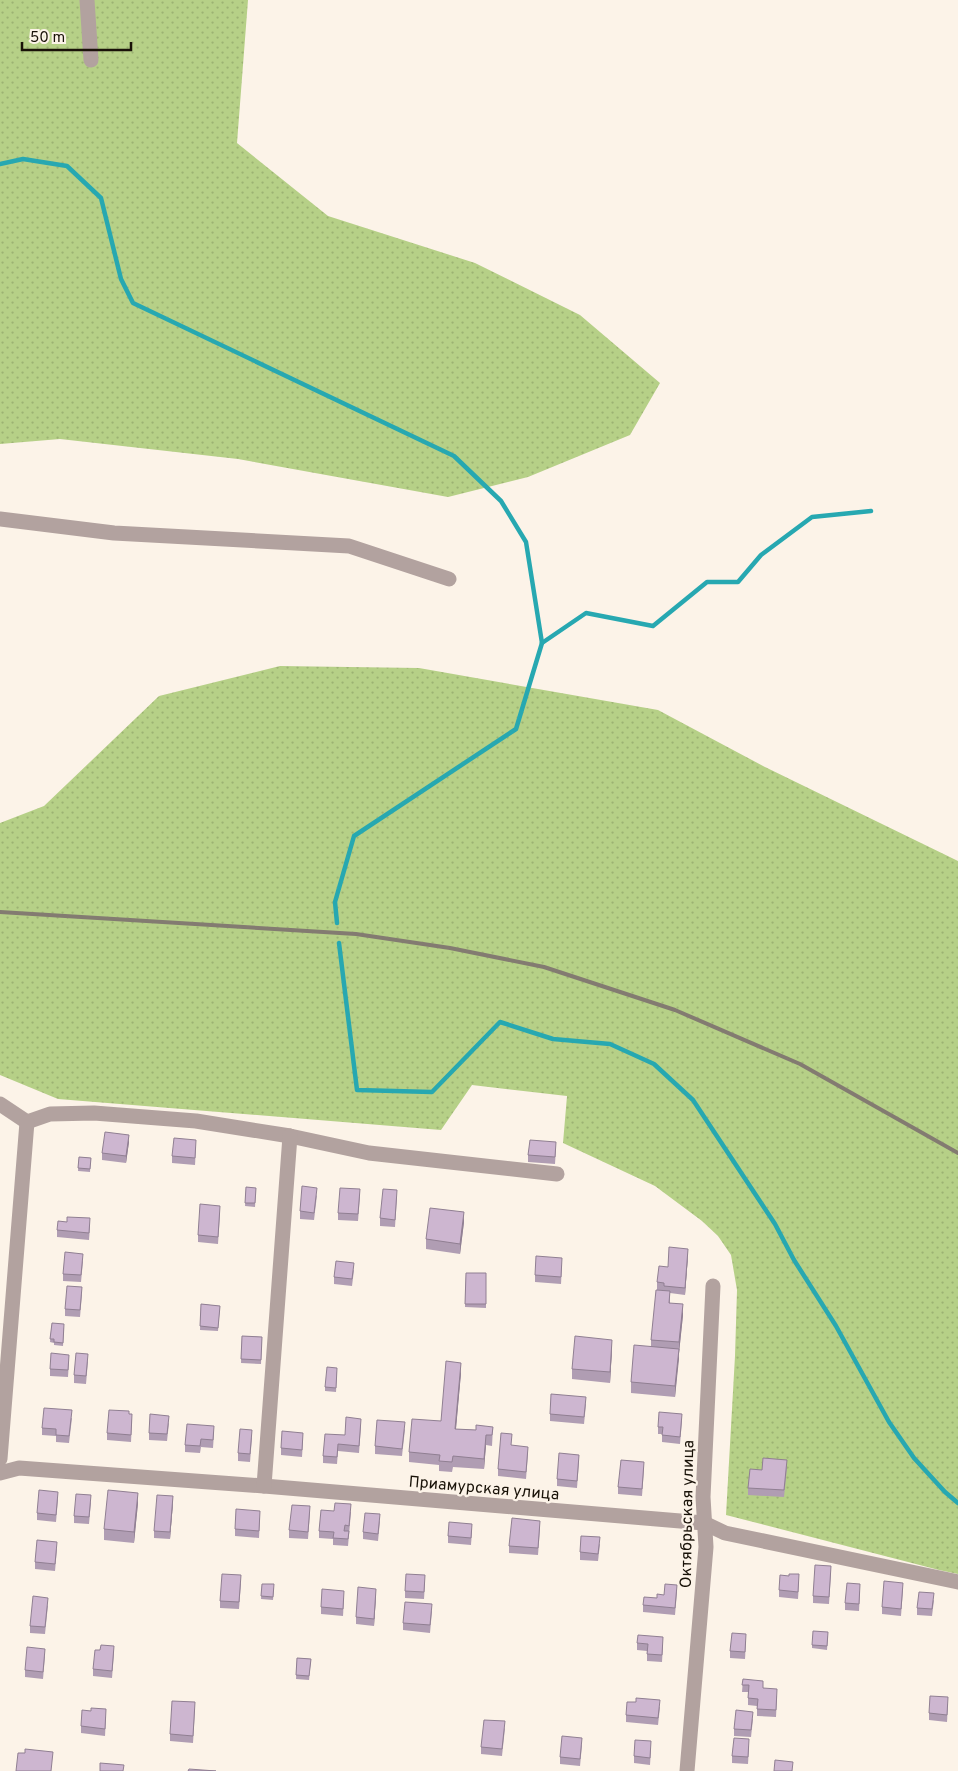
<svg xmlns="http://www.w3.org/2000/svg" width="958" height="1771" viewBox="0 0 958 1771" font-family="Overpass,sans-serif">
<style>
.garden{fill:url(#garden-dots)}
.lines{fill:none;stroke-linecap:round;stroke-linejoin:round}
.stream{stroke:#27a8b1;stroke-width:4.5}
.minor{stroke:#b2a29f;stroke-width:15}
.rail{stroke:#837b71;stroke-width:4}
.wall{fill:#b09db3}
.shaded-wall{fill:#907f92}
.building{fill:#cdb6d0;stroke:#907f92}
.labels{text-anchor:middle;stroke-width:4.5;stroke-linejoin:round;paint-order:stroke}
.street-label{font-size:16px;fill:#191208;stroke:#fcf3e8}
</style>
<defs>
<pattern id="garden-dots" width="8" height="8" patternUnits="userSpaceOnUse" patternTransform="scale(1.25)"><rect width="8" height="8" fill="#b6d087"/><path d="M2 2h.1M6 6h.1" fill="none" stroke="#9cb273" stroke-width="1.8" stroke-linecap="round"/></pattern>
</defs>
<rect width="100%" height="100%" fill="#fcf3e8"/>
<!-- garden -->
<g class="garden">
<path d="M0 0H248L237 143 328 216 475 263 580 315 660 383 630 435 528 477 448 497 238 459 60 439 0 444Z"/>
<path d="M280 666 419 668 658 710 765 767 958 861V1574L939 1570 726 1515 735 1356 737 1290 731 1255 718 1236 702 1221 655 1186 563 1143 567 1096 472 1085 441 1130 58 1099 0 1075V823L44 806 159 696Z"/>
</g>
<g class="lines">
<!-- stream -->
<g class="stream">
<path d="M0 164 23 159 67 166 101 198 121 279 133 303 454 456 501 501 526 542 542 643 516 729 354 836 335 902 337 923"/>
<path d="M542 643 586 613 653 626 707 582H738L761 555 812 517 871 511"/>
<path d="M339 943 357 1090 432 1092 500 1022 553 1039 610 1044 654 1064 693 1100 775 1224 794 1260 836 1326 889 1422 914 1458 945 1492 958 1503"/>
</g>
<!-- minor -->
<g class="minor">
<path d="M87 0 91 60"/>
<path d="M0 519 114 533 349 546 449 579"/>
<path d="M0 1104 27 1122"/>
<path d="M27 1122 50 1114 94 1113 196 1121 290 1136 369 1153 557 1174"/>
<path d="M0 1459 27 1122"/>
<path d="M0 1473 19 1468 264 1486 704 1523 725 1533 958 1582"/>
<path d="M264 1486 290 1136"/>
<path d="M687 1771 706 1547 703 1497 713 1286"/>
</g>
<!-- rail -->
<path class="rail" d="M0 912 356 934 450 948 544 967 675 1010 800 1064 958 1153"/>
</g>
<!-- wall -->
<g class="wall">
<path d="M129 1142 126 1163 102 1160V1153Z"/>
<path d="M196 1147 195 1165 172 1163V1156Z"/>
<path d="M556 1149 555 1164 528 1162V1155Z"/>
<path d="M79 1157 91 1158 90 1172 78 1171Z"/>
<path d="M246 1187 256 1188 255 1207 245 1206Z"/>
<path d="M317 1195 314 1220 300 1219V1211Z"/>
<path d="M360 1196 358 1221 338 1220V1213Z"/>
<path d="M397 1197 395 1227 380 1226V1218Z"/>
<path d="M220 1213 218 1244 198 1242V1235Z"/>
<path d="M464 1222 460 1254 426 1249V1239Z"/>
<path d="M90 1226 89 1240 57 1237V1230Z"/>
<path d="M688 1256 685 1295 670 1293V1303L683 1315 679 1353 675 1397 631 1393V1382L651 1346V1340L664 1291V1290H657V1282L668 1267Z"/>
<path d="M83 1261 81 1282 63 1281V1274Z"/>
<path d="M562 1265 561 1284 535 1282V1275Z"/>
<path d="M354 1270 352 1286 334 1284V1277Z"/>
<path d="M466 1273H486V1308L465 1307Z"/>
<path d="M82 1294 80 1317 65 1316V1309Z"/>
<path d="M201 1304 220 1306 218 1331 200 1330Z"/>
<path d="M52 1323 64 1328 63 1346 54 1345V1343L50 1342Z"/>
<path d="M242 1336 262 1337 261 1364 241 1363Z"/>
<path d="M612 1350 610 1383 572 1379V1369Z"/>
<path d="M88 1361 86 1384 74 1383V1375Z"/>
<path d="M69 1362 68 1377 50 1376V1369Z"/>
<path d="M337 1371 336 1392 325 1391V1387Z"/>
<path d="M461 1373 456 1429 476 1430 493 1427 492 1446 486 1445 484 1469 453 1467 452 1472 439 1471V1465L409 1462V1452L441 1421Z"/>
<path d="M586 1404 584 1424 550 1421V1414Z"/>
<path d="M129 1414 132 1421 131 1442 107 1440V1433Z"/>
<path d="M72 1418 69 1443 56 1442V1436L42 1435V1428Z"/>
<path d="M682 1421 680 1444 662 1442V1434H658V1427Z"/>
<path d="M169 1423 167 1441 149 1440V1433Z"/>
<path d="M361 1426 359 1453 338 1451 337 1464 323 1463V1456L345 1435Z"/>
<path d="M405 1429 402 1456 375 1454V1446Z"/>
<path d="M214 1433 213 1448 201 1447 200 1453 185 1452V1445Z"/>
<path d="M252 1437 250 1462 238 1461V1453Z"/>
<path d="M303 1440 302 1457 281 1455V1448Z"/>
<path d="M512 1446 528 1454 526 1479 498 1476V1469Z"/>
<path d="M579 1462 577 1488 557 1486V1479Z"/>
<path d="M787 1467 784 1497 748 1495V1488L762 1470Z"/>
<path d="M644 1469 642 1496 618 1494V1487Z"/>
<path d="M58 1499 56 1522 37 1520V1513Z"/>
<path d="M91 1502 89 1524 74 1523V1516Z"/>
<path d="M138 1503 134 1543 104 1540V1529Z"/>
<path d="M173 1503 170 1539 154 1538V1531Z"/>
<path d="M334 1511 351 1512 348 1546 333 1545V1539L319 1538V1531Z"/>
<path d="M310 1513 308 1539 289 1538V1530Z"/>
<path d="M260 1518 259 1538 235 1536V1529Z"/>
<path d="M380 1521 378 1541 363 1539V1532Z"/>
<path d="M540 1528 538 1555 509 1553V1546Z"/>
<path d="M472 1531 471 1545 448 1543V1536Z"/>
<path d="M600 1544 598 1561 580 1560V1552Z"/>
<path d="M57 1549 55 1571 35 1569V1562Z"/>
<path d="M831 1573 829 1604 813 1603V1596Z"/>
<path d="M799 1582 798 1599 779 1597V1590Z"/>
<path d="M241 1583 239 1609 220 1608V1601Z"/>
<path d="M425 1583 424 1599 405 1598V1591Z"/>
<path d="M262 1584 274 1588 273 1600 261 1599Z"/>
<path d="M903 1590 901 1616 882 1614V1607Z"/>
<path d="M860 1591 859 1611 845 1610V1603Z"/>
<path d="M677 1592 675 1615 643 1612V1605L664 1595Z"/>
<path d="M376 1596 374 1626 356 1624V1617Z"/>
<path d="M344 1598 343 1616 321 1614V1607Z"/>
<path d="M934 1600 932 1616 917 1615V1608Z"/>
<path d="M48 1605 45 1634 30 1633V1626Z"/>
<path d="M432 1611 430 1633 403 1630V1623Z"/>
<path d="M828 1636 827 1650 812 1648V1645Z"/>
<path d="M746 1641 745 1659 730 1658V1651Z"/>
<path d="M637 1643 663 1645 662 1662 647 1661V1651L637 1650Z"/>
<path d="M114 1653 112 1678 93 1676V1669Z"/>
<path d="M45 1656 43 1679 25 1677V1670Z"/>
<path d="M297 1658 311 1659 309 1680 296 1679Z"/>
<path d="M743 1679 763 1688 777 1696 776 1717 757 1716V1706L748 1705V1692H742Z"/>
<path d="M948 1704 947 1722 929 1720V1713Z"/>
<path d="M660 1707 658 1725 626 1722V1715Z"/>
<path d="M195 1709 193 1743 170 1741V1734Z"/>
<path d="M91 1711 106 1717 105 1736 81 1733V1726Z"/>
<path d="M753 1719 751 1737 734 1736V1729Z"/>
<path d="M505 1728 502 1756 481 1754V1747Z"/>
<path d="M582 1745 580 1766 560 1764V1757Z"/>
<path d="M749 1746 748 1764 732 1763V1756Z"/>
<path d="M651 1748 650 1765 634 1763V1756Z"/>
</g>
<!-- shaded-wall -->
<g class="shaded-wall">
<path d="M129 1135V1142L126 1163V1156Z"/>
<path d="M464 1212V1222L460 1254V1244Z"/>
<path d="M688 1249V1256L685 1295V1288Z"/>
<path d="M683 1304V1315L679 1353V1342Z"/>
<path d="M612 1340V1350L610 1383V1372Z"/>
<path d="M679 1349V1359L675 1397V1386Z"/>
<path d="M461 1363V1373L455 1439V1429Z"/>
<path d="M486 1435V1445L484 1469V1459Z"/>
<path d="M138 1493V1503L134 1543V1532Z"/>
<path d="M173 1496V1503L170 1539V1532Z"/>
<path d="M376 1589V1596L374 1626V1619Z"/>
</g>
<!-- building -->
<g class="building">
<path d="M105 1132 129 1135 126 1156 102 1153Z"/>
<path d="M174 1138 196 1140 195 1158 172 1156Z"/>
<path d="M530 1140 556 1142 555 1157 528 1155Z"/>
<path d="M79 1157 91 1158 90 1169 78 1168Z"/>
<path d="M302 1186 317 1188 314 1213 300 1211Z"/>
<path d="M246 1187 256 1188 255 1203H245Z"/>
<path d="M340 1188 360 1189 358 1214 338 1213Z"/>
<path d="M383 1189 397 1190 395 1220 380 1218Z"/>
<path d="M200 1204 220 1206 218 1237 198 1235Z"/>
<path d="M430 1208 464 1212 460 1244 426 1239Z"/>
<path d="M67 1217 90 1218 89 1233 57 1230 58 1221 67 1222Z"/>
<path d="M669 1247 688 1249 685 1288 664 1286V1283L657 1282 659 1266 668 1267Z"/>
<path d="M65 1252 83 1254 81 1275 63 1274Z"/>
<path d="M536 1256 562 1258 561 1277 535 1275Z"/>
<path d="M336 1261 354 1263 352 1279 334 1277Z"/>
<path d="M466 1273H486V1304H465Z"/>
<path d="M67 1286 82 1287 80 1310 65 1309Z"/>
<path d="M656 1290 670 1291 669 1303 683 1304 679 1342 651 1340Z"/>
<path d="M201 1304 220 1306 218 1328 200 1326Z"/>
<path d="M52 1323 64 1324 63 1343 54 1342V1339H50Z"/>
<path d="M242 1336 262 1337 261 1360 241 1359Z"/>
<path d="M575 1336 612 1340 610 1372 572 1369Z"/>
<path d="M634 1345 679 1349 675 1386 631 1382Z"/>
<path d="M51 1353 69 1355 68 1370 50 1369Z"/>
<path d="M76 1353 88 1354 86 1376 74 1375Z"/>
<path d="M446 1361 461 1363 455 1429 476 1430V1425L493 1427 492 1435H486L484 1459 453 1456 452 1462 439 1461 440 1455 409 1452 412 1419 441 1421Z"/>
<path d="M327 1367 337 1368 336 1388 325 1387Z"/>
<path d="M551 1394 586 1397 584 1417 550 1414Z"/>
<path d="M44 1408 72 1410 69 1436 56 1435V1429L42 1428Z"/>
<path d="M109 1410 129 1411V1414H132L131 1435 107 1433Z"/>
<path d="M659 1412 682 1414 680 1437 662 1435 663 1427H658Z"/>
<path d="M150 1414 169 1416 167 1434 149 1433Z"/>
<path d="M346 1417 361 1419 359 1446 338 1444 337 1457 323 1456 325 1434 345 1435Z"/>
<path d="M377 1420 405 1422 402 1449 375 1446Z"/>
<path d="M187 1424 214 1426 213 1440 201 1439 200 1446 185 1445Z"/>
<path d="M240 1429 252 1430 250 1454 238 1453Z"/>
<path d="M282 1431 303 1433 302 1450 281 1448Z"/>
<path d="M501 1433 512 1434 511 1445 528 1447 526 1472 498 1469Z"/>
<path d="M559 1453 579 1455 577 1481 557 1479Z"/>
<path d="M763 1458 787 1460 784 1490 748 1488 750 1469 762 1470Z"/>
<path d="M621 1460 644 1462 642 1489 618 1487Z"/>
<path d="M39 1490 58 1492 56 1515 37 1513Z"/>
<path d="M108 1490 138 1493 134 1532 104 1529Z"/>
<path d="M76 1494 91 1495 89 1517 74 1516Z"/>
<path d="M157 1495 173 1496 170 1532 154 1531Z"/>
<path d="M335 1503 351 1504 349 1526 345 1525 344 1531H349L348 1539 333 1538 334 1532 319 1531 321 1510 334 1511Z"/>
<path d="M292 1505 310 1506 308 1532 289 1530Z"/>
<path d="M236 1509 260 1511 259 1531 235 1529Z"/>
<path d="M365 1513 380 1514 378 1534 363 1532Z"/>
<path d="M512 1518 540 1521 538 1548 509 1546Z"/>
<path d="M449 1522 472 1524 471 1538 448 1536Z"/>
<path d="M581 1536 600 1537 598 1554 580 1552Z"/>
<path d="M37 1540 57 1542 55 1564 35 1562Z"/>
<path d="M815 1565 831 1566 829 1597 813 1596Z"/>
<path d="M222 1574 241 1575 239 1602 220 1601Z"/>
<path d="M406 1574 425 1575 424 1592 405 1591Z"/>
<path d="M789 1574H799L798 1592 779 1590 780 1575 789 1576Z"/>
<path d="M884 1581 903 1583 901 1609 882 1607Z"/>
<path d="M847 1583 860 1584 859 1604 845 1603Z"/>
<path d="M262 1584H274L273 1597 261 1596Z"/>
<path d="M665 1584 677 1585 675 1608 643 1605 644 1597 657 1598V1594L664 1595Z"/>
<path d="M358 1587 376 1589 374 1619 356 1617Z"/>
<path d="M322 1589 344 1591 343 1609 321 1607Z"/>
<path d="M919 1592 934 1593 932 1609 917 1608Z"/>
<path d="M33 1596 48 1598 45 1627 30 1626Z"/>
<path d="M405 1602 432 1604 430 1625 403 1623Z"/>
<path d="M813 1631 828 1632 827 1646 812 1645Z"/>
<path d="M732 1633 746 1634 745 1652 730 1651Z"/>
<path d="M638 1635 663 1637 662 1655 647 1654 648 1644 637 1643Z"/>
<path d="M101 1645 114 1646 112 1671 93 1669 95 1650H100Z"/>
<path d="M27 1647 45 1649 43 1672 25 1670Z"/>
<path d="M297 1658 311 1659 309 1676 296 1675Z"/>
<path d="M743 1679 763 1681V1688L777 1689 776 1710 757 1709 758 1699 748 1698 749 1685H742Z"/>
<path d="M930 1696 948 1697 947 1715 929 1713Z"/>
<path d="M636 1698 660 1700 658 1718 626 1715 627 1702H636Z"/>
<path d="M172 1701 195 1702 193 1736 170 1734Z"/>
<path d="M91 1708 106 1709 105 1729 81 1726 82 1710 91 1711Z"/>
<path d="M736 1710 753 1712 751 1730 734 1729Z"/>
<path d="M484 1720 505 1721 502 1749 481 1747Z"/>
<path d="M562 1736 582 1738 580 1759 560 1757Z"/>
<path d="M734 1738 749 1739 748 1757 732 1756Z"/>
<path d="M635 1740 651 1741 650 1758 634 1756Z"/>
<path d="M25 1749 53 1752 51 1771H16L18 1753H25Z"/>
<path d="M775 1760 793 1762 792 1771H774Z"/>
<path d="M100 1763 124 1765 123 1771H100Z"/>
<path d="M189 1769 216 1771H188Z"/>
</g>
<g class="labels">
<!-- street labels -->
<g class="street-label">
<text transform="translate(484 1487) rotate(5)" y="6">Приамурская улица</text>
<text transform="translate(686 1514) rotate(-89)" y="6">Октябрьская улица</text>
</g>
</g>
<!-- scale -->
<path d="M22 42v8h109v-8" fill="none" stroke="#191208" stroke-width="2.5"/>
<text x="30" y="42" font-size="15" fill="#191208" stroke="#fcf3e8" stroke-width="4" paint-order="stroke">50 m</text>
</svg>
